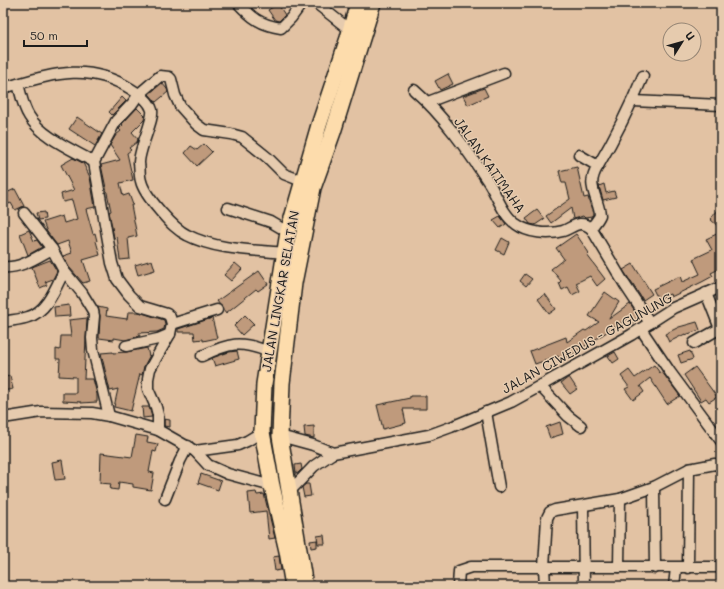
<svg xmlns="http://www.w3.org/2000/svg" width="724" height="589" viewBox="0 0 724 589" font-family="Mali,sans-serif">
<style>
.building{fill:#bf9a7b;stroke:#1c1c1c}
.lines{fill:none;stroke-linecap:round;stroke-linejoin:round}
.minor-casing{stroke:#1c1c1c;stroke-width:13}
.highway-casing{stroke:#1c1c1c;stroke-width:18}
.minor{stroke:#e6cbae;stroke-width:10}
.highway{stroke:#fddcac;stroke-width:15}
.labels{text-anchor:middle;stroke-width:3;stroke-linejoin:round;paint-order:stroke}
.street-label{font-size:13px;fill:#1c1c1c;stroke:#e6cbae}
</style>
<rect width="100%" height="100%" fill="#e2c2a3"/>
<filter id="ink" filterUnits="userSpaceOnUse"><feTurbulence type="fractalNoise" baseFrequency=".025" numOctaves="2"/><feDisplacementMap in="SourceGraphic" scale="8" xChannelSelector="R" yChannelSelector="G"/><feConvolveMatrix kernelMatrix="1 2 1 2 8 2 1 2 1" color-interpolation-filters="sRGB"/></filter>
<g filter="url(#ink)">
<!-- building -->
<g class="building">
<path d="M278 4 285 15 279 21 275 20 268 10Z"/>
<path d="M448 74 453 84 440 90 435 81Z"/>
<path d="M162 83 167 89 168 92 156 102 149 94Z"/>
<path d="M484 88 488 96 468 105 463 96Z"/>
<path d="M122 97 126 101 112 115 109 112Z"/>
<path d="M137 108 145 116 144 120 132 132 138 139 137 142 129 148 131 150 127 153 133 180 120 183 123 196 129 194 133 205H131L137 236 128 238 130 259 120 260 117 237 114 238 109 212 111 211 101 165 120 160 110 145 116 135 121 131 119 129 123 125 122 124Z"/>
<path d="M77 117 102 134 95 146 69 129Z"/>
<path d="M204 144 212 152 197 166 185 153 191 146 197 150Z"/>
<path d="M73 158 83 163 90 177 95 207 86 209 93 234 95 233 97 241H96L100 255 83 260 90 281 83 283 69 267 63 256 72 253 68 241 57 245 47 232 43 222 62 216 64 223 77 219 72 200 63 202 61 194 74 190 61 165Z"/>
<path d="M577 167 584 198 588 197 593 214 592 217 585 218 583 216 573 219 571 208 551 223 546 216 570 199 566 183H562L559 171Z"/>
<path d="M604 184 606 193 614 191 616 197 603 200 599 186Z"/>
<path d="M15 189 24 206 15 210 11 203 9 204 6 198 8 197 6 193Z"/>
<path d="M721 207V229L710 219Z"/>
<path d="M537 210 544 219 535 225 530 224 526 218Z"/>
<path d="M44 212 45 219 38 220 36 213Z"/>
<path d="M500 216 506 224 500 228 493 220Z"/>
<path d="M29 230 34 241 37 240 42 247 28 255 20 234Z"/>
<path d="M721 232V268L711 273 713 276 702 282 671 297 670 294 658 299 653 289 680 276 682 282 700 274 693 259 712 250 706 239Z"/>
<path d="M576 234 589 253 587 255 605 279 597 286 590 276 576 283 580 291 572 295 568 287 562 290 559 283 561 281 551 269 564 259 556 248Z"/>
<path d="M502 238 509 242 504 254 496 250Z"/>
<path d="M50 260 57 271 53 279 45 282 47 285 40 288 32 267Z"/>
<path d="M152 260 155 270 138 275 135 265Z"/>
<path d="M235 263 242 269 231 281 224 275Z"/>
<path d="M633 264 652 294 643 300 623 270Z"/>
<path d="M259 271 268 284 258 291 256 289 226 313 217 301Z"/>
<path d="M525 274 532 279 526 286 520 281Z"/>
<path d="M605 292 619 302 609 319 630 304 639 318 631 324 627 319 571 355 560 359 558 356 535 364 530 351 566 337 567 342 584 330 586 331 599 322 589 316Z"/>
<path d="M545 294 556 309 549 314 538 299Z"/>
<path d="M69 305 70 316 55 317 54 307Z"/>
<path d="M98 307 107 309 106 316 127 319 128 312H139L164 320 165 324 164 329 157 332 139 333 140 336 125 340 114 338V340L99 338 100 316Z"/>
<path d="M245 315 254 324 242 335 234 326Z"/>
<path d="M87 318 84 379H93L97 394V402L81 403V402L63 401V393H76V377L59 376 60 359H56V349L60 350 61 336H71L69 320Z"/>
<path d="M212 318 217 338 203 341V339L195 340 194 332H178V329Z"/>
<path d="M697 322 700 330 685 335V334L669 342 665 334 679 327Z"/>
<path d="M147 348 149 356 150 355 144 366 142 375 140 374 131 411 114 407 118 389 110 391 101 353 113 352V353L127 352Z"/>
<path d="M237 351 239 359 215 366 212 358 229 352Z"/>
<path d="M690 351 693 359 681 363 678 355Z"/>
<path d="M615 352 619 359 613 363 608 356Z"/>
<path d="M654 365 660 373 662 372 680 396 667 404 650 378 640 386 644 392 633 400 625 389 629 387 621 376 629 370 635 378Z"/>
<path d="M695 367 717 397 709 402 706 398 701 401 684 375Z"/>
<path d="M10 376 13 389 3 391V377Z"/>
<path d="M569 377 577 389 570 394 561 383Z"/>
<path d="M410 396H426V409H403L406 423 383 429 377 405 410 398Z"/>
<path d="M142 407H149L152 417 143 418Z"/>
<path d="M164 419 170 420V427L164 426Z"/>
<path d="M560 422 563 434 550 438 546 427Z"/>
<path d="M314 426V438L305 436 304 427Z"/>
<path d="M136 435 148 437 147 442 158 444 156 452 153 451 149 472 154 473 151 490 133 487V484L119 482 118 490 110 489 111 484 100 483 101 453 132 457Z"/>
<path d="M62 460 65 479 55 480 52 462Z"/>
<path d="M301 464 302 469 298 473 296 474 295 465Z"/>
<path d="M201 474 221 481 218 490 198 483Z"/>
<path d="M306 484H309L311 496 304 497 302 487Z"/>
<path d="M256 492 257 495 264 494 275 538 269 539 266 511 250 513 248 493Z"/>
<path d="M324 535 325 544H318L317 536Z"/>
<path d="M317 540V547L311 548 310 541Z"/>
<path d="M279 556 281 570 275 571 273 557Z"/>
</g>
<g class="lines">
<defs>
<g id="minor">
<path d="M238 3C252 18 261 25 281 28L291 18 302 3"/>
<path d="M316 3 350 30"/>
<path d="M18 84C21 94 23 107 29 116 41 137 73 150 94 162"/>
<path d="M3 88C50 75 86 61 131 89 139 94 149 100 152 110 154 120 139 148 139 163 140 168 139 175 141 181 143 190 154 204 160 211 168 220 176 230 187 235 216 250 253 250 285 253"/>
<path d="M414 90C443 115 468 151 489 183 497 196 503 215 516 224 528 233 548 235 563 231 574 227 579 219 591 228L625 285 650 323"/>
<path d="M633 101 721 105"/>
<path d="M428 102 504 73"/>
<path d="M579 155 598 166C589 181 592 187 597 202 598 206 600 210 600 215 598 220 594 224 591 228"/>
<path d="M598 166C615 137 630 107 643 76"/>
<path d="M228 208 271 222 288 232"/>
<path d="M24 213 52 249 64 271 82 293 93 311 94 316 92 338 93 350 109 416"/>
<path d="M3 267C20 269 37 257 52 249"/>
<path d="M3 322C11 320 20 320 28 317 47 312 56 287 64 271"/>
<path d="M172 324 217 310"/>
<path d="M641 329 670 372 721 441"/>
<path d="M694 343 719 329V326L706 293"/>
<path d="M126 346 158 339 170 334"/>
<path d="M202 356C229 343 240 340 269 352"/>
<path d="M540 386 568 416 581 426"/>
<path d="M486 412 499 487"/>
<path d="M3 418 41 412 92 413 109 416 158 430 195 451 208 465 228 474 272 486"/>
<path d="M158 430V415L156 407 148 389V379L150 369 155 360 170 334 172 324 170 317 167 314 140 306 129 295 117 279 112 263 94 162 116 121 132 104 139 94 160 76 169 77 171 79 175 95 180 106 196 124 204 130 231 134 242 137 268 158 284 174 302 181"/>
<path d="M280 436 313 445 333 453 429 435 451 427 511 402 540 386 631 335 673 308 721 287"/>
<path d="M195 451 238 445 247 441 262 432"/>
<path d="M654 487 655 568"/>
<path d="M290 491 314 466 333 453"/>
<path d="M165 499 180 461 188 446"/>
<path d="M583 506 584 586"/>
<path d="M619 567 620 499"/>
<path d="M688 568 689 469"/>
<path d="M458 586 459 571 471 567H721"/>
<path d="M545 586 544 567 547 518 550 512 555 510 620 499 654 487 689 469 715 464 721 466"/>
<path d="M674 586 676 568"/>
</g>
<g id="highway">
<path d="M293 586 287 551 272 486 262 432 264 384 288 232 319 125 348 38 358 3"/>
<path d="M305 586 280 436 282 383 294 283 313 188 333 132 373 3"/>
</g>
</defs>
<!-- minor casing -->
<use href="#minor" class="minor-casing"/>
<!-- highway casing -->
<use href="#highway" class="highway-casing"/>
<!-- minor -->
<use href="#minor" class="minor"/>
<!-- highway -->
<use href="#highway" class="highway"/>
</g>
</g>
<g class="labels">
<!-- street labels -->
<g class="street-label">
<text transform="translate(490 165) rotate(55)" y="5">JALAN KATIMAHA</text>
<text transform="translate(280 291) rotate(-80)" y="5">JALAN LINGKAR SELATAN</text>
<text transform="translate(587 343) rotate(-29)" y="5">JALAN CIWEDUS - GAGUNUNG</text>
</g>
</g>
<!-- margin -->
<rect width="724" height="589" fill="none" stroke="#e6cbae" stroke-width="16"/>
<rect x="8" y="8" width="708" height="573" fill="none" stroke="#1c1c1c" stroke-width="1.5" filter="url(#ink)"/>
<!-- north arrow -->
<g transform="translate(682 42) rotate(53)"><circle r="19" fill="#e6cbae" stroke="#958574"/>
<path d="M0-3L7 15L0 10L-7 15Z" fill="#1c1c1c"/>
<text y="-6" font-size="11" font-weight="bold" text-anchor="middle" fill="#1c1c1c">U</text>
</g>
<!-- scale -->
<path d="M24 40v6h63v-6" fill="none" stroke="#1c1c1c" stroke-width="2"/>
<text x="30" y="40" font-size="12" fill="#1c1c1c" stroke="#e6cbae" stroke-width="3" paint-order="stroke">50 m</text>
</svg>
